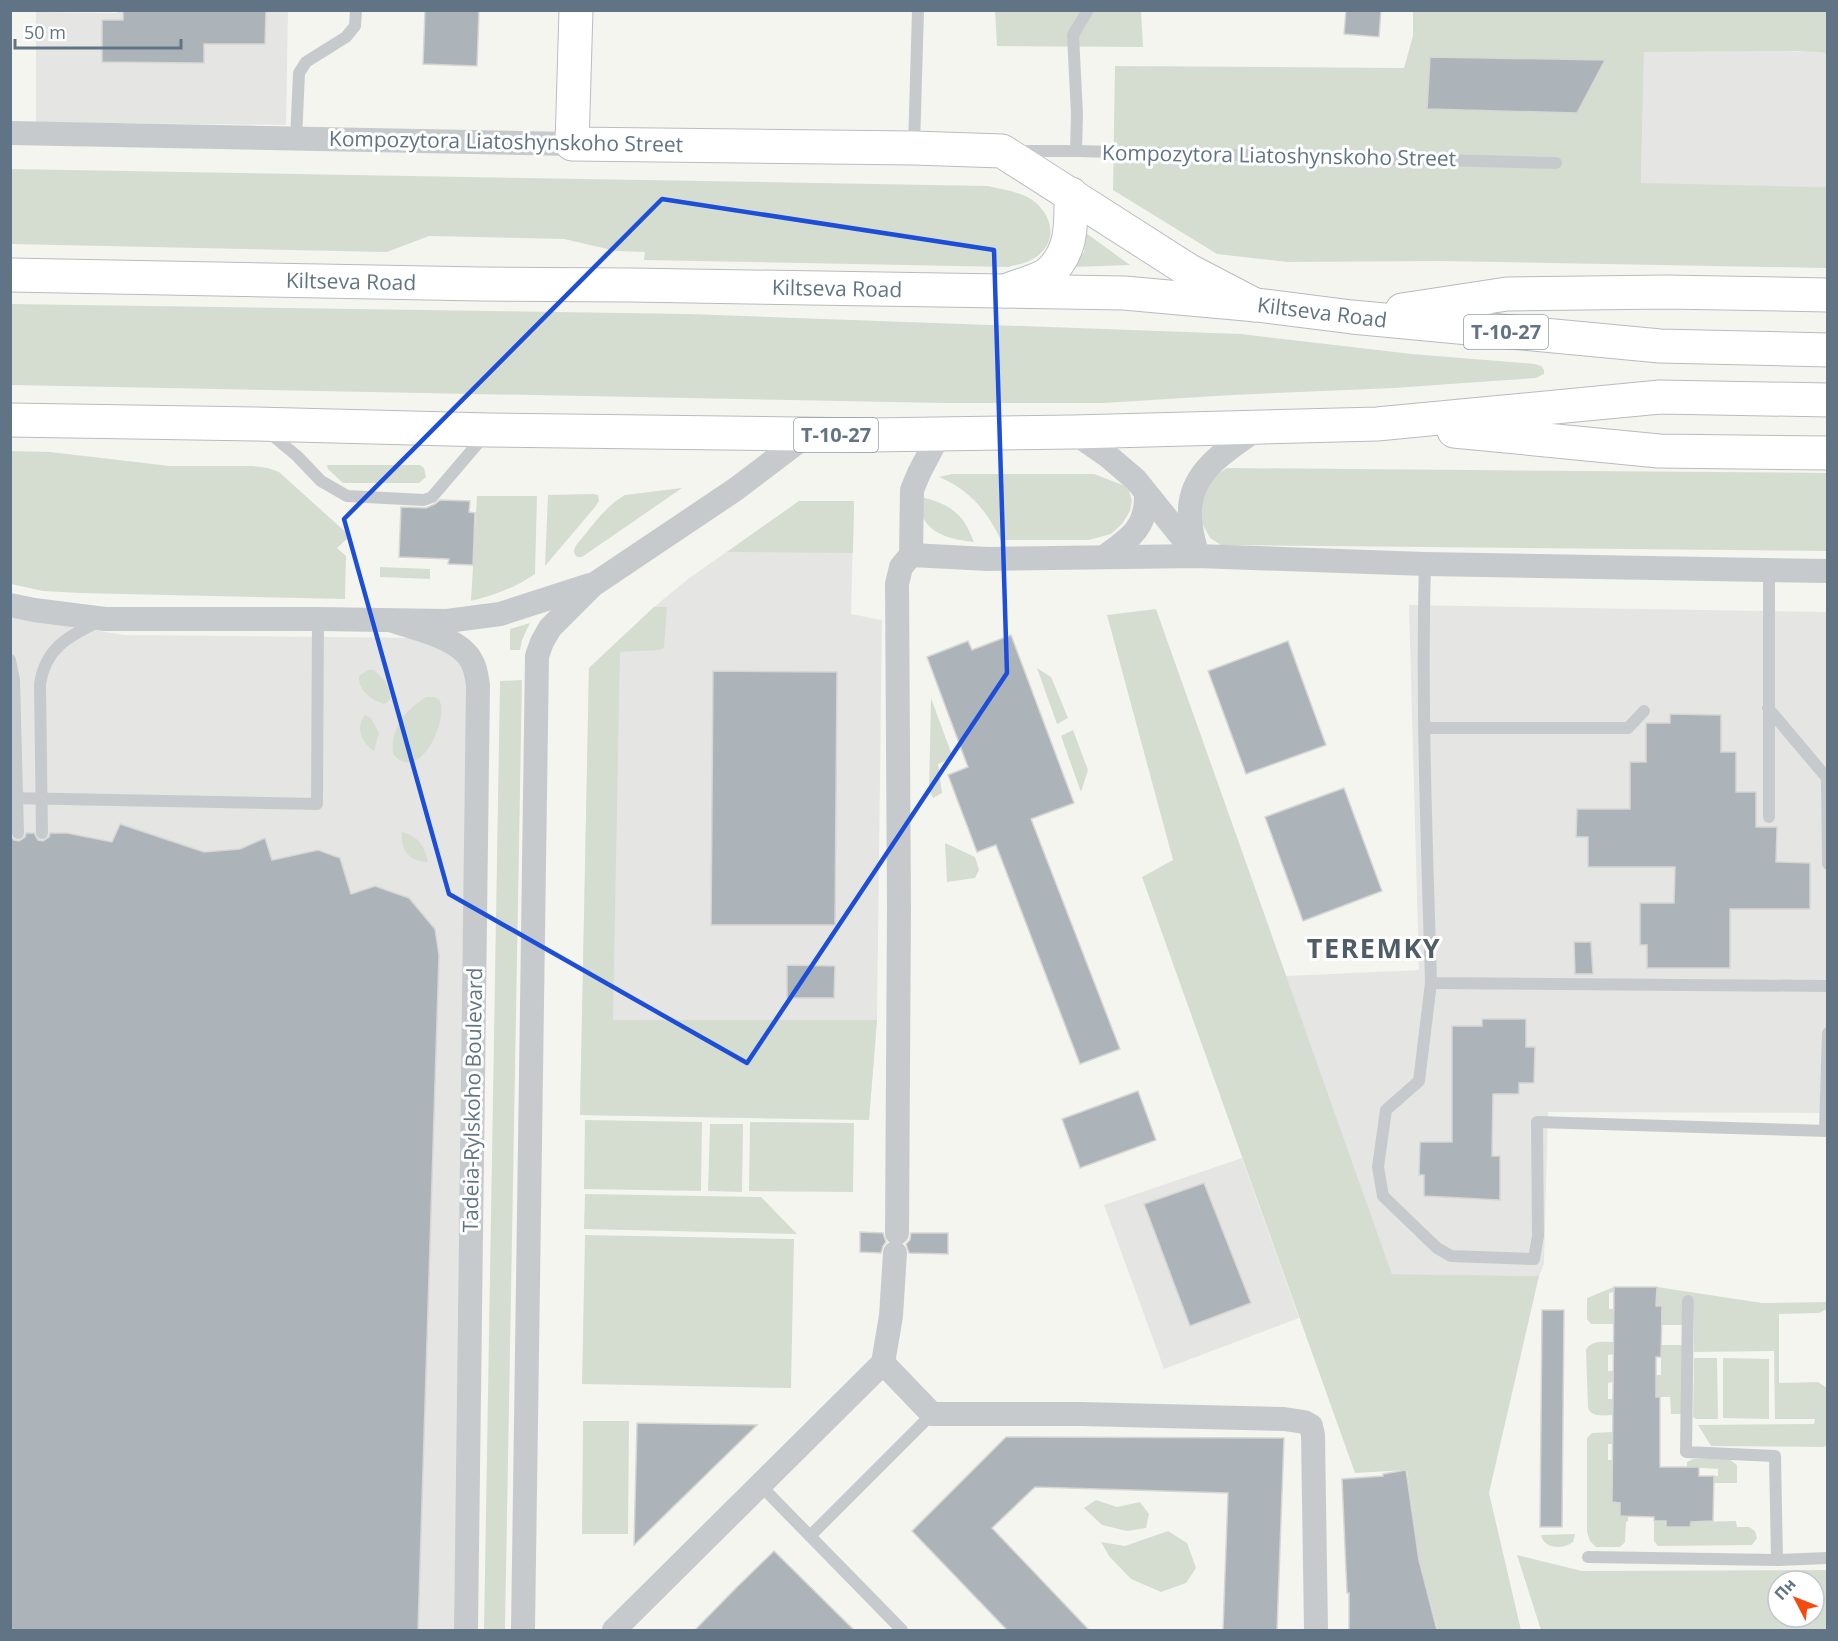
<svg xmlns="http://www.w3.org/2000/svg" width="1838" height="1641" viewBox="0 0 1838 1641" font-family="'Open Sans',sans-serif">
<style>
.built{fill:#e5e6e4}
.green{fill:#d5ddd1;fill-rule:evenodd}
.building{fill:#acb4ba;stroke:#d6d6d3;stroke-width:1.5}
.lines{fill:none;stroke-linecap:round;stroke-linejoin:round}
.secondary-casing{stroke:#b8bdc2;stroke-width:35}
.highway-casing{stroke:#b8bbbe;stroke-width:35}
.lane{stroke:#c7cacd;stroke-width:12}
.street{stroke:#c7cacd;stroke-width:24}
.secondary{stroke:#fff;stroke-width:33}
.highway{stroke:#fff;stroke-width:33}
.marked{fill:none;stroke:#1d4ed8;stroke-width:4.5;stroke-linejoin:round}
.labels{text-anchor:middle;stroke-width:6;stroke-linejoin:round;paint-order:stroke}
.shield{fill:#fff;stroke:#909eaa;stroke-width:1.5}
.shield-label{font-size:20px;font-weight:bold;fill:#617485}
.street-label{font-size:21px;fill:#617485;stroke:#fff}
.district-label{font-size:27px;font-weight:bold;letter-spacing:1.5px;fill:#4f5d69;stroke:#fff}
</style>
<rect width="100%" height="100%" fill="#f5f5f0"/>
<!-- built -->
<g class="built">
<path d="M117 10 288 11 286 125 36 122V12L117 13Z"/>
<path d="M1644 45 1827 53V187L1641 184Z"/>
<path d="M799 501H854L851 614 882 620 877 1020 869 1120 580 1115 589 668 654 607 688 579Z"/>
<path d="M1409 605 1827 612V1113L1548 1112 1544 1264 1539 1276 1392 1274 1286 976 1419 970Z"/>
<path d="M10 616 124 635 421 638 445 646 468 672 455 1630H11Z"/>
<path d="M1242 1158 1299 1318 1164 1369 1104 1205Z"/>
</g>
<!-- green -->
<g class="green">
<path d="M995 11H1141L1143 47 997 46Z"/>
<path d="M1413 11H1827V53L1794 51 1644 52 1641 183 1827 187V268L1440 261 1288 262 1217 254 1113 190 1115 66 1404 68 1413 36Z"/>
<path d="M11 169 988 186C1004 190 1024 192 1036 203 1058 223 1055 250 1027 262 1022 264 1015 265 1009 267L644 260 645 252 616 251 564 239 429 236 387 252 11 244Z"/>
<path d="M1086 233 1130 265 1073 267 1084 252Z"/>
<path d="M11 304 689 314 1241 334 1412 354 1535 364 1541 366 1544 370V374L1536 378 1394 388 1232 395 1104 403H943L11 385Z"/>
<path d="M11 451 50 452 170 466H253L268 468 279 472 350 536 337 548 346 556 345 599 80 593 43 591 11 584Z"/>
<path d="M327 465H420L424 468 426 477 419 483H343L328 469Z"/>
<path d="M1227 468 1827 473V551L1221 545 1210 538 1199 518 1203 487 1210 479Z"/>
<path d="M952 474H1094L1128 487 1132 501 1130 511 1122 524 1111 534 1089 540H1001C986 510 971 491 939 477Z"/>
<path d="M682 488 582 557H577C572 552 574 549 577 544 592 527 605 506 625 495Z"/>
<path d="M593 494 598 495 599 501 595 507 545 566 548 495Z"/>
<path d="M477 496H537L535 574C515 588 494 595 471 601Z"/>
<path d="M922 497C951 505 963 513 974 542 957 540 931 536 923 517 921 512 923 503 922 497Z"/>
<path d="M799 501H854L853 553 727 552Z"/>
<path d="M380 567 430 569V579L380 577Z"/>
<path d="M654 607H667L664 648 659 650 620 652 613 1020H877L869 1120 580 1115 589 668Z"/>
<path d="M1156 609 1392 1274 1539 1276 1489 1493 1521 1630H1438L1419 1559 1407 1470 1355 1473 1142 877 1173 860 1107 615Z"/>
<path d="M530 623 522 640 520 650H510V629Z"/>
<path d="M1037 668 1051 677 1068 718 1057 724Z"/>
<path d="M368 670H374L386 682 391 697 388 702 384 704C371 700 358 690 359 676Z"/>
<path d="M522 680 505 1630H484L500 681Z"/>
<path d="M426 697C431 697 436 696 439 700 450 714 421 787 393 754 390 729 406 709 426 697Z"/>
<path d="M931 698 953 758 938 764 942 793 933 798 929 790Z"/>
<path d="M365 715 371 718 379 733 374 751C361 742 355 728 365 715Z"/>
<path d="M1073 730 1088 770 1081 792 1061 736Z"/>
<path d="M402 832C418 836 425 846 428 862 409 861 400 851 402 832Z"/>
<path d="M945 843 975 857 979 870 975 878 947 882Z"/>
<path d="M585 1120 702 1122 701 1191 584 1189Z"/>
<path d="M750 1122 854 1123 853 1192 749 1191Z"/>
<path d="M710 1124H743L742 1192 708 1191Z"/>
<path d="M585 1194 761 1197 797 1234 584 1229Z"/>
<path d="M585 1235 794 1239 791 1388 582 1384Z"/>
<path d="M1614 1287V1292L1609 1293V1309H1614L1613 1324H1591L1587 1319V1298Z"/>
<path d="M1657 1287 1762 1303 1827 1302V1309L1819 1313 1779 1314V1383L1818 1382 1827 1388V1445L1824 1447 1711 1446 1698 1425 1814 1424 1815 1419H1775L1774 1351 1694 1352V1299H1683L1682 1325H1661L1662 1306H1657Z"/>
<path d="M1613 1342 1614 1354 1608 1355V1371H1613V1382L1608 1383V1399H1613V1415C1604 1415 1592 1418 1588 1408L1586 1350C1591 1340 1603 1342 1613 1342Z"/>
<path d="M1661 1345H1682V1414H1671L1670 1397H1656V1375H1661Z"/>
<path d="M1694 1358H1717L1718 1419H1696L1693 1417Z"/>
<path d="M1723 1358 1769 1359V1419L1723 1418Z"/>
<path d="M583 1421H629L628 1534H582Z"/>
<path d="M1612 1432 1613 1444H1608V1460H1612V1503H1620V1516L1628 1517V1521L1626 1522 1625 1542 1620 1547H1596L1590 1541 1587 1532V1438L1592 1433Z"/>
<path d="M1693 1459H1729L1737 1465V1483H1714V1476H1718V1469L1687 1467V1462Z"/>
<path d="M1096 1500 1117 1507 1140 1502 1149 1514 1146 1528 1127 1531 1102 1525 1084 1508Z"/>
<path d="M1665 1521 1666 1527H1690L1691 1522 1736 1521 1737 1527H1749L1755 1531 1757 1538 1752 1545 1658 1546 1654 1541V1522Z"/>
<path d="M1168 1531 1187 1543 1196 1568 1186 1583 1161 1592 1131 1579 1109 1556 1101 1542 1125 1546Z"/>
<path d="M1575 1534 1573 1542C1562 1550 1544 1549 1541 1535Z"/>
<path d="M1517 1555 1582 1571 1827 1570V1630H1541ZM1778 1581H1814V1617H1778Z"/>
</g>
<!-- building -->
<g class="building">
<path d="M123 10H266L265 44H204V63L102 62V20H123Z"/>
<path d="M425 10H479L477 66 423 64Z"/>
<path d="M1346 10H1381L1379 37 1344 34Z"/>
<path d="M1430 57 1605 60 1577 113 1427 109Z"/>
<path d="M440 500 470 501 469 512 475 513 473 565 448 564 449 559 399 557 401 507 426 508 435 504Z"/>
<path d="M1011 635 1074 803 1031 819 1120 1049 1080 1064 996 845 977 852 948 775 968 767 927 657 968 641 972 650Z"/>
<path d="M1288 641 1326 745 1246 774 1208 671Z"/>
<path d="M713 671 837 672 835 925H711Z"/>
<path d="M1670 714 1721 715V752H1736V792H1756V827H1777L1776 862 1810 863V909H1730V968H1647V945H1640V903H1674L1675 867H1588V837H1576L1577 809H1630V762H1646V723H1670Z"/>
<path d="M1344 788 1382 891 1303 921 1265 817Z"/>
<path d="M120 824 204 852 240 849 265 838 272 860 318 850 340 858 351 894 375 886 409 898 435 929 439 955 418 1630H10V836L14 840 19 841 25 837 26 833H34L38 840 43 841 49 837 50 833H67L112 842Z"/>
<path d="M1574 942H1591L1593 974H1575Z"/>
<path d="M787 965 835 966 834 998H787Z"/>
<path d="M1482 1019H1526V1047H1535L1534 1083H1519V1094H1493L1492 1156H1500V1200L1424 1196V1175H1419L1420 1142H1452V1026H1482Z"/>
<path d="M1138 1091 1156 1140 1080 1168 1062 1119Z"/>
<path d="M1204 1183 1251 1303 1190 1326 1144 1204Z"/>
<path d="M860 1232 883 1233 886 1242 883 1246 881 1253 860 1252Z"/>
<path d="M911 1233H948V1254L909 1253 906 1244 910 1240Z"/>
<path d="M1614 1287H1657L1656 1306H1662L1661 1357H1656V1397H1660V1467H1699V1476H1714L1713 1521 1691 1522 1690 1527H1666V1521H1654V1517L1620 1516V1503L1612 1502Z"/>
<path d="M1542 1310H1564L1562 1527H1540Z"/>
<path d="M637 1423 757 1425 634 1545Z"/>
<path d="M1006 1437 1284 1438 1277 1630H1223L1228 1493 1035 1487 992 1528 1089 1630H1007L912 1531Z"/>
<path d="M1406 1470 1419 1560 1437 1630H1349V1593H1347L1342 1479 1383 1476V1474Z"/>
<path d="M774 1551 854 1630H695L735 1589Z"/>
</g>
<g class="lines">
<defs>
<g id="secondary">
<path d="M576 10 572 144 914 148 1002 151 1188 270 1255 305"/>
<path d="M1005 291C1015 287 1042 279 1049 273 1073 251 1071 224 1071 194"/>
</g>
<g id="highway">
<path d="M10 275 481 284 631 285 1124 293 1257 305 1352 317 1660 346 1828 350"/>
<path d="M1402 310 1507 294 1666 292 1828 295"/>
<path d="M10 420 256 424 489 430 871 435 1073 432 1377 424 1660 397 1828 400"/>
<path d="M1454 431 1659 451 1828 453"/>
</g>
</defs>
<!-- secondary casing -->
<use href="#secondary" class="secondary-casing"/>
<!-- highway casing -->
<use href="#highway" class="highway-casing"/>
<!-- lane -->
<g class="lane">
<path d="M296 139 299 73 306 62 346 37 355 26 356 10"/>
<path d="M914 147 918 10"/>
<path d="M1018 151H1076L1556 163"/>
<path d="M1076 151 1077 114 1073 35 1088 10"/>
<path d="M267 431 297 456 321 481 347 496 424 500 432 497 485 435"/>
<path d="M1425 564C1421 704 1427 843 1431 983L1828 986"/>
<path d="M10 660 14 680 18 833"/>
<path d="M1768 708 1827 778 1828 864"/>
<path d="M1425 728H1628L1644 711"/>
<path d="M10 798 317 804 318 619"/>
<path d="M1769 817V570"/>
<path d="M42 833 40 684C45 649 68 636 98 622"/>
<path d="M1431 983 1419 1081 1386 1110 1378 1167 1383 1196 1437 1248 1451 1256 1534 1259 1538 1236 1537 1122 1828 1131"/>
<path d="M1825 1130 1828 1033"/>
<path d="M1688 1301 1686 1452 1775 1456 1777 1560"/>
<path d="M761 1486 902 1630"/>
<path d="M810 1536 932 1414"/>
<path d="M1588 1557 1777 1560 1828 1558"/>
</g>
<!-- street -->
<g class="street">
<path d="M10 133 572 144"/>
<path d="M1073 432 1109 457 1136 480 1197 556"/>
<path d="M1197 554C1194 542 1190 529 1190 517 1187 471 1228 450 1260 427"/>
<path d="M911 555 988 559 1197 556 1425 564 1828 571"/>
<path d="M1104 557C1130 538 1147 528 1146 494"/>
<path d="M10 605 34 610 105 619H318L447 621 500 614 590 585"/>
<path d="M393 621C416 629 461 638 472 662 476 669 477 678 478 685L466 1630"/>
<path d="M897 1233 899 908 897 584 901 567 911 555 912 490 919 473 939 435"/>
<path d="M895 1253 891 1316 883 1363 932 1414H1081L1284 1419 1304 1422 1311 1426 1313 1435 1316 1630"/>
<path d="M523 1630 537 656 542 642 550 628 593 585 736 489 807 435"/>
<path d="M614 1630 883 1363"/>
</g>
<!-- secondary -->
<use href="#secondary" class="secondary"/>
<!-- highway -->
<use href="#highway" class="highway"/>
</g>
<!-- marked area -->
<path class="marked" d="M662 199 994 250 1007 673 747 1063 449 894 344 519Z"/>
<g class="labels">
<!-- shield labels -->
<g class="shield">
<rect x="1464" y="315" width="84" height="34" rx="4.5"/>
<rect x="794" y="418" width="84" height="34" rx="4.5"/>
</g>
<g class="shield-label">
<text x="1506" y="339">Т-10-27</text>
<text x="836" y="442">Т-10-27</text>
</g>
<!-- street labels -->
<g class="street-label">
<text transform="translate(506 142) rotate(1)" y="7">Kompozytora Liatoshynskoho Street</text>
<text transform="translate(1279 156) rotate(1)" y="7">Kompozytora Liatoshynskoho Street</text>
<text transform="translate(351 282) rotate(1)" y="7">Kiltseva Road</text>
<text transform="translate(837 289) rotate(1)" y="7">Kiltseva Road</text>
<text transform="translate(1322 313) rotate(7)" y="7">Kiltseva Road</text>
<text transform="translate(473 1100) rotate(-89)" y="7">Tadeia-Rylskoho Boulevard</text>
</g>
<!-- district labels -->
<g class="district-label">
<text x="1374" y="958">TEREMKY</text>
</g>
</g>
<!-- border -->
<rect width="1838" height="1641" fill="none" stroke="#617485" stroke-width="24"/>
<!-- north arrow -->
<g transform="translate(1796 1599) rotate(312)"><circle r="28" fill="#ffffff" stroke="#c0c7ce" stroke-width="1.5"/>
<path d="M0-4.5L10 22L0 15L-10 22Z" fill="#f54b11"/>
<text y="-9" font-size="16" font-weight="bold" text-anchor="middle" fill="#617485">Пн</text>
</g>
<!-- scale -->
<path d="M15 39v9h166v-9" fill="none" stroke="#617485" stroke-width="3"/>
<text x="24" y="39" font-size="18" fill="#617485" stroke="#ffffff" stroke-width="4.5" paint-order="stroke">50 m</text>
</svg>
